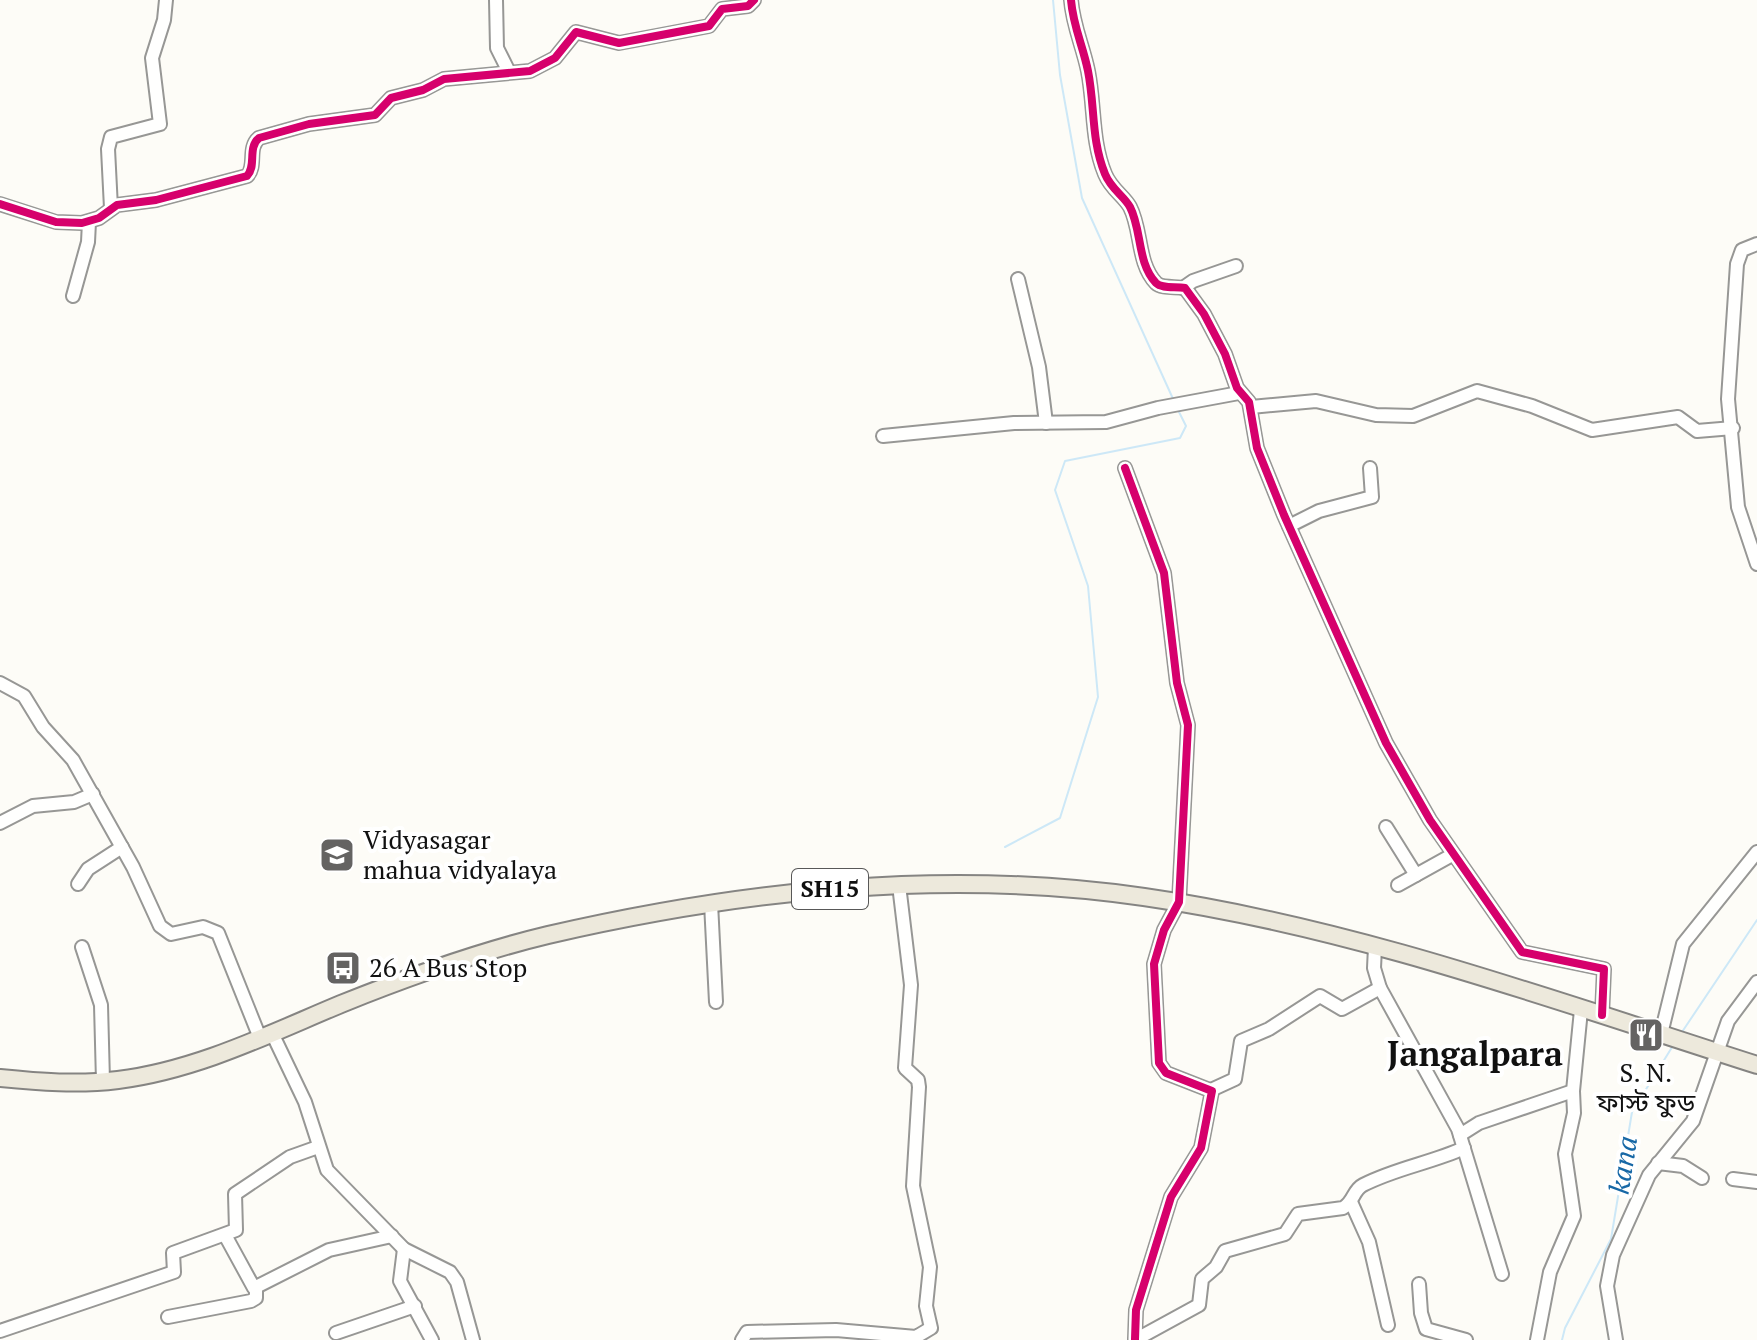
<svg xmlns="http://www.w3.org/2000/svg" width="1757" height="1340" viewBox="0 0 1757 1340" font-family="'PT Serif','Noto Sans Bengali',serif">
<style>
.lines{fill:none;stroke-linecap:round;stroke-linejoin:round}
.stream{stroke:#cde8f7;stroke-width:2}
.minor-casing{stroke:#979795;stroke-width:16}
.major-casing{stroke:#858482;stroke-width:20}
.minor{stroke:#fffffe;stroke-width:12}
.major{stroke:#ede9dc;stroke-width:16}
.cycleway-casing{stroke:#fff;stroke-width:13}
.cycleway{stroke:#d6006c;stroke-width:8}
.labels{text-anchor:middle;stroke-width:8;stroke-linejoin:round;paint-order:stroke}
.shield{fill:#fff;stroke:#585858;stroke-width:2}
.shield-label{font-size:24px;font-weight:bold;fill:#111}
.poi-label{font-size:26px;fill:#111;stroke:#fff;text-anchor:start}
.water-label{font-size:28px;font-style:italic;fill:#1768a6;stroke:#fff}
.district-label{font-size:34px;font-weight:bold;fill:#111;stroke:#fff}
</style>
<rect width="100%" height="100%" fill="#fdfcf7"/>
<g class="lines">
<!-- stream -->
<g class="stream">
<path d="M1053 0 1060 75 1082 198 1174 401"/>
<path d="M1005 847 1060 818 1098 697 1088 586 1055 490 1065 461 1180 438 1186 426 1178 410"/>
<path d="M1682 1032 1757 920"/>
<path d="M1562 1340 1565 1328 1611 1239 1632 1112 1674 1044"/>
</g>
<defs>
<g id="minor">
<path d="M496 0 497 48 508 70"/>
<path d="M1071 0C1073 26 1083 46 1088 71 1095 106 1091 140 1105 174 1111 189 1124 196 1130 207 1142 230 1137 263 1156 283 1162 289 1176 286 1185 288L1204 314 1225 354 1237 388 1249 402 1257 448 1284 515 1386 743 1430 820 1522 952 1604 969 1602 1015"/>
<path d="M0 204 56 222 82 223 99 218 117 205 156 200 247 176C257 166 247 148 259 138L309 124 375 115 391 98 423 90 444 79 530 71 555 58 576 32 619 43 709 26 722 9 748 6 754 0"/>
<path d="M111 208 108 149 111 137 160 124 152 58 164 20 166 0"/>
<path d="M1757 244 1742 250 1737 264 1728 399 1738 507 1757 564"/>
<path d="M1018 279 1039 367 1046 423"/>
<path d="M1183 288 1193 281 1236 266"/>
<path d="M73 296 88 242 89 222"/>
<path d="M1251 407 1316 401 1376 415 1413 416 1477 391 1532 406 1592 430 1678 417 1697 431 1733 428"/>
<path d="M883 436 1014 423 1106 422 1158 408 1239 393"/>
<path d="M1125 468 1164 573 1177 683 1188 725 1179 902 1164 930 1154 964 1159 1063 1166 1073 1212 1091 1201 1148 1171 1197 1136 1310 1135 1339"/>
<path d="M1289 526 1319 511 1372 497 1370 468"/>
<path d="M0 683 24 696 43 727 73 760 133 867 160 926 171 934 203 927 218 933 260 1038"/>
<path d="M0 823 33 806 74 802 93 794"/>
<path d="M1386 827 1416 875"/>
<path d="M78 884 88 869 122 847"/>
<path d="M1398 885 1452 855"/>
<path d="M711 903 716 1002"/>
<path d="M82 947 101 1005 103 1081"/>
<path d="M1375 947 1374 968 1380 988 1458 1129 1502 1274"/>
<path d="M272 1033 305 1102 327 1170 404 1249 450 1272 457 1282 473 1340"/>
<path d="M1661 1034 1683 944 1757 852"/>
<path d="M1211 1090 1235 1079 1241 1041 1269 1029 1320 996 1342 1009 1380 988"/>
<path d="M1460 1135 1479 1123 1573 1091 1581 1010"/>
<path d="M1658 1163 1683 1166 1702 1178"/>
<path d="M1733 1179 1757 1182"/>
<path d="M1351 1202 1369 1242 1388 1325"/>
<path d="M225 1235 254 1288 329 1250 392 1236"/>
<path d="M404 1249 400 1281 432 1340"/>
<path d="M1419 1284 1421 1313 1426 1329 1466 1340"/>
<path d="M168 1317 251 1301 256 1298V1288"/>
<path d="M0 1331 174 1272 173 1253 236 1230 235 1194 290 1157 318 1147"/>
<path d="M336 1333 415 1306"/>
<path d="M742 1340 747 1332 836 1330 916 1337 931 1328 926 1306 930 1267 913 1186 919 1087 918 1080 905 1068 911 985 899 885"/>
<path d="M1135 1340 1199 1305 1202 1279 1216 1267 1225 1251 1285 1234 1298 1214 1343 1208C1354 1202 1353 1190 1363 1185 1396 1168 1431 1163 1464 1148"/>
<path d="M1537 1340 1550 1272 1574 1216 1565 1154 1574 1113 1573 1091"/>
<path d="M1616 1340 1607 1286 1613 1255 1649 1175 1693 1121 1728 1021 1757 982"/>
</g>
<path id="major" d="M0 1078C39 1082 79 1085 118 1080 197 1070 269 1034 341 1004 408 977 477 952 548 935 743 890 945 868 1144 897 1353 927 1556 1001 1757 1065"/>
</defs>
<!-- minor casing -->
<use href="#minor" class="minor-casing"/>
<!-- major casing -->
<use href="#major" class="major-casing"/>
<!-- minor -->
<use href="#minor" class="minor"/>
<!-- major -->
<use href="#major" class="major"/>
<defs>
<g id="cycleway">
<path d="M1071 0C1073 26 1083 46 1088 71 1095 106 1091 140 1105 174 1111 189 1124 196 1130 207 1142 230 1137 263 1156 283 1162 289 1176 286 1185 288L1204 314 1225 354 1237 388 1249 402 1257 448 1284 515 1386 743 1430 820 1522 952 1604 969 1602 1015"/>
<path d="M0 204 56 222 82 223 99 218 117 205 156 200 247 176C257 166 247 148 259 138L309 124 375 115 391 98 423 90 444 79 530 71 555 58 576 32 619 43 709 26 722 9 748 6 754 0"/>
<path d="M1125 468 1164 573 1177 683 1188 725 1179 902 1164 930 1154 964 1159 1063 1166 1073 1212 1091 1201 1148 1171 1197 1136 1310 1135 1339"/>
</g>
</defs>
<!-- cycleway casing -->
<use href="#cycleway" class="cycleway-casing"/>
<!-- cycleway -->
<use href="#cycleway" class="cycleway"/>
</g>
<!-- icons -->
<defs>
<symbol id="university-square" viewBox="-11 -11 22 22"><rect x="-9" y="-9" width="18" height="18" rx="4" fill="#646362" stroke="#fff"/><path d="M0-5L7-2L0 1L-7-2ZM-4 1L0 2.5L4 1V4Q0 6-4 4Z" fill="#fff"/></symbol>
<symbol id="bus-square" viewBox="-11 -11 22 22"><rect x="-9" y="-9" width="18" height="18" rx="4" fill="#646362" stroke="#fff"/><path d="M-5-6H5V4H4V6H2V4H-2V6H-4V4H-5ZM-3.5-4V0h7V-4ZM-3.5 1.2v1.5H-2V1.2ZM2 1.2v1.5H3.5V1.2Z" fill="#fff"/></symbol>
<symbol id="restaurant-square" viewBox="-11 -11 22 22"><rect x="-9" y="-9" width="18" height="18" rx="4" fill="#646362" stroke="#fff"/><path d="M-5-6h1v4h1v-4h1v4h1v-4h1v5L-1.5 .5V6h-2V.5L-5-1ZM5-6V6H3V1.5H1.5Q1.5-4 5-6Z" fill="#fff"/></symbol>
</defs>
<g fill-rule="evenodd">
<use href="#university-square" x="317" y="835" width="40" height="40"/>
<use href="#bus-square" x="323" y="948" width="40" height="40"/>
<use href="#restaurant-square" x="1626" y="1015" width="40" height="40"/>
</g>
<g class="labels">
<!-- shield labels -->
<rect class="shield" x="792" y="869" width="76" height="40" rx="6"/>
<g class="shield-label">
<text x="830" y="897">SH15</text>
</g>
<!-- poi labels -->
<g class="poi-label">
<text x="363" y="849">Vidyasagar<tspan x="363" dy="30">mahua vidyalaya</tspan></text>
<text x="369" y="977">26 A Bus Stop</text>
<text x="1646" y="1082" text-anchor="middle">S. N.<tspan x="1646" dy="30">ফাস্ট ফুড</tspan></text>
</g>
<!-- water labels -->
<g class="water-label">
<text transform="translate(1623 1165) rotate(-81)" y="10">kana</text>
</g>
<!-- district labels -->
<g class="district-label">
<text x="1475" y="1066">Jangalpara</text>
</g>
</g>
</svg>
